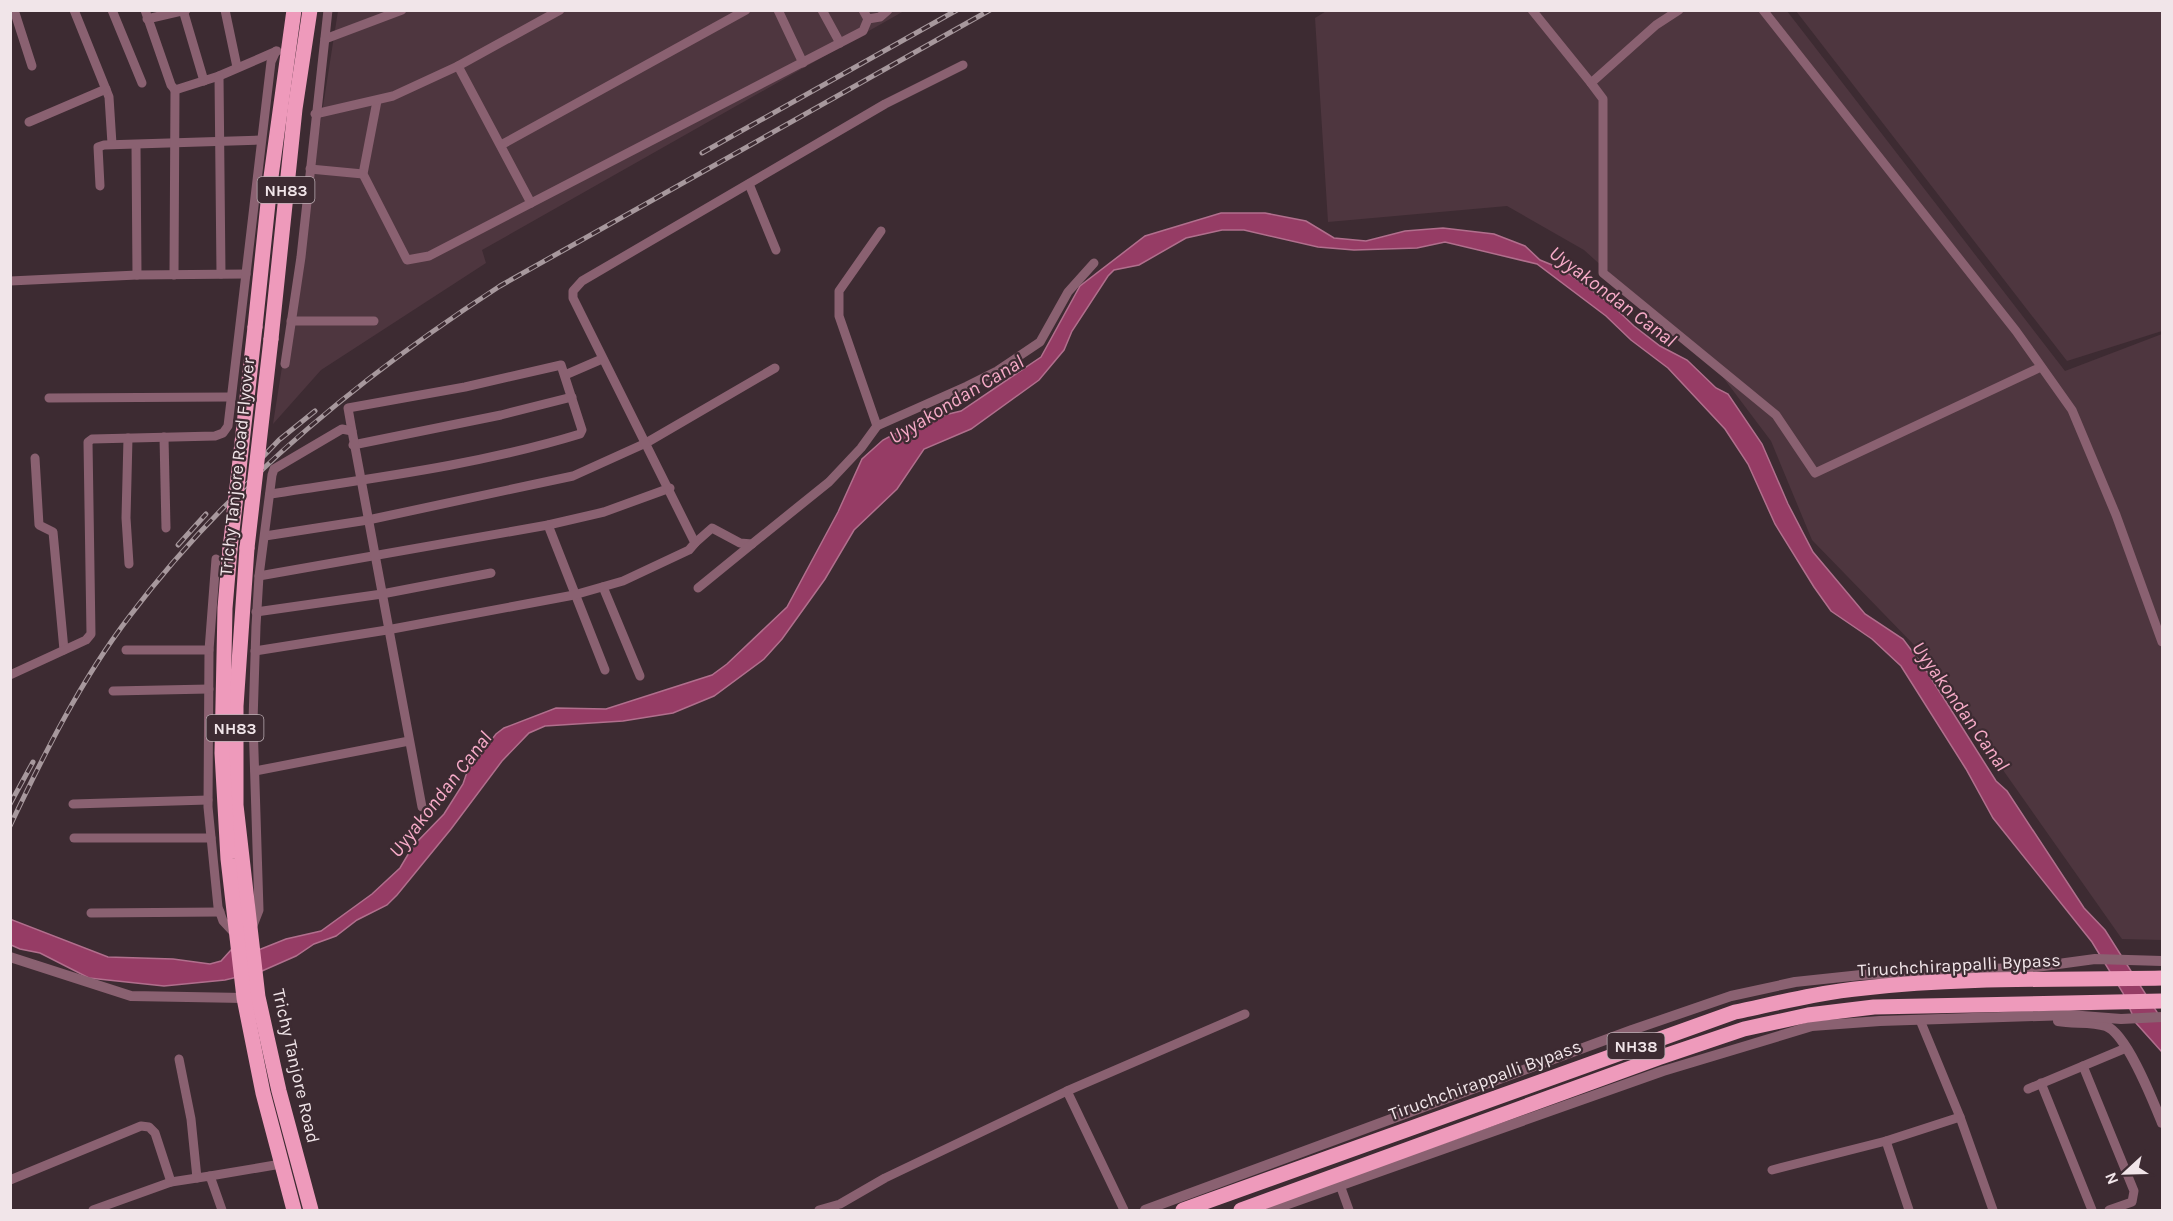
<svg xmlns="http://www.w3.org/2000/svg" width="2173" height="1221" viewBox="0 0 2173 1221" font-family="Karla,sans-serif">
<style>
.built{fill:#4e363f}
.water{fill:#963c65;stroke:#b16f8d;stroke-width:1.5}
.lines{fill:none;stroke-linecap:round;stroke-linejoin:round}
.minor{stroke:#8a6171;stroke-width:9}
.tertiary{stroke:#8a6171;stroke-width:10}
.trunk{stroke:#ee9abb;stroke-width:15}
.rail-casing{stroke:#a7989d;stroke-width:5}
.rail{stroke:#3d2b32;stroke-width:3;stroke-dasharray:9;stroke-linecap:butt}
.trunk-bridge{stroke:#ee9abb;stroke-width:15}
.labels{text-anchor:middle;stroke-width:4.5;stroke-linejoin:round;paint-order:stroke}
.shield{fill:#3d2b32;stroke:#bbadb2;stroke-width:1.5}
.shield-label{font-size:16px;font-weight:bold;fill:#f1e5e9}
.street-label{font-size:18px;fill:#f1e5e9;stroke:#3d2b32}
.water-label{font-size:20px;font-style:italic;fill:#f7abc8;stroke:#3d2b32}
</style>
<rect width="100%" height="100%" fill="#3d2b32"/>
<!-- built -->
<g class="built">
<path d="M1328 10 1787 11 2065 371 2162 334V940L2122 939 1917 648 1812 540 1771 441 1719 372 1584 250 1507 206 1328 222 1315 18Z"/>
<path d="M338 11H904L482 250 486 263 321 370 273 424Z"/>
<path d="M1796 11H2162V331L2067 361Z"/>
</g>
<!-- water -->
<path class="water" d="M1221 213H1265L1306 221 1334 238 1366 241 1405 231 1443 228 1494 234 1525 246 1540 260 1562 269 1612 305 1634 326 1660 346 1687 360 1716 388 1728 394 1762 444 1788 504 1813 552 1865 614 1903 639 1924 667 1996 781 2007 791 2084 908 2105 930 2162 1020V1052L2136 1023 2123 993 2092 942 1993 818 1966 769 1901 666 1872 639 1831 611 1814 587 1775 524 1748 464 1725 429 1668 368 1631 340 1606 316 1537 264 1445 242 1417 248 1354 250 1318 247 1244 230H1222L1186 238 1139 265 1114 270 1108 276 1072 331 1064 350 1039 380 971 429 924 449 897 489 854 530 825 579 782 639 764 659 714 696 673 713 623 721 545 726 529 733 502 761 451 829 397 895 387 905 357 920 336 936 314 944 296 956 262 971 225 980 164 986 89 978 40 953 20 949 11 945 10 919 108 957 173 959 210 964 221 961 231 950 261 949 286 939 321 931 372 894 400 868 413 846 444 814 463 784 467 772 496 734 504 728 556 708 606 709 712 675 727 664 787 607 838 512 862 459 883 440 900 431 932 418 961 411 1041 357 1080 286 1145 236Z"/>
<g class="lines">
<!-- minor -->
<g class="minor">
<path d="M14 10 32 66"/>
<path d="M74 10 109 97 112 144"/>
<path d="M112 10 142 83"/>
<path d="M145 10 171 85 175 90 219 76 277 51"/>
<path d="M183 10 204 81"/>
<path d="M225 10 237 67"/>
<path d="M778 10 803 63"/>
<path d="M822 10 840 43"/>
<path d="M1532 10 1591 83 1656 25 1679 10"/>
<path d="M1763 10 2016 331 2072 410 2116 515 2162 642"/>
<path d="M147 19 186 10"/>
<path d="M868 19 880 17 888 10"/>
<path d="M325 39 402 10"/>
<path d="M458 66 531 203"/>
<path d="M219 76 221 274"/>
<path d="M1591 83 1603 99V273L1776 415 1815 473 2041 367"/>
<path d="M377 101 363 174 407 260 429 256 863 31 868 19 863 10"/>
<path d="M315 114 393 96 458 66 560 10"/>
<path d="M29 122 106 89"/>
<path d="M136 145 137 275"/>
<path d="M501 145 746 10"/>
<path d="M310 169 363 174"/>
<path d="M749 184 776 250"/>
<path d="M100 186 98 147 104 145 261 140"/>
<path d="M174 275 175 90"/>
<path d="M10 281 137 275 246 274"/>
<path d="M291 321H374"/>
<path d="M285 364 301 257 328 10"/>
<path d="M565 375 602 359"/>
<path d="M49 398 229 397"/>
<path d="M877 426 839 316V291L881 231"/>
<path d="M164 437 166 528"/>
<path d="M128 438 126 518 129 564"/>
<path d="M353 445 501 415 572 397"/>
<path d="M35 458 39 525 53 532 64 650"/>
<path d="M270 494C373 478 479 465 580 434L582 430 561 365 465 387 348 408 352 431"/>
<path d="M548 525 605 670"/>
<path d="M265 536 368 520 573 476 646 443 775 368"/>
<path d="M695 543 712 528 740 543 752 544 829 482 861 448 877 426 967 386 997 371 1040 342 1068 292 1094 263"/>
<path d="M216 559 209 650 208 807 218 907 223 921 236 935"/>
<path d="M259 576 548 525 604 512 670 488"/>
<path d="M603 587 640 676"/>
<path d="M698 588 752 544"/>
<path d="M256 612 382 594 491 573"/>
<path d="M126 650H209"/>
<path d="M255 651 387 630 574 595 623 581 689 550 695 543 573 298V291L582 281 885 104 963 65"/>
<path d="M10 675 86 640 91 634 88 442 92 439 215 436 223 433 228 426 271 62 276 51"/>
<path d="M113 691 209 689"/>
<path d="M255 771 409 741"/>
<path d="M73 804 208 800"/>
<path d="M74 838H211"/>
<path d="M91 913 220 912"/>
<path d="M252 928 259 910 253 721 256 626 259 576 272 475 274 469 342 429 352 431 422 807"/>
<path d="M1920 1020 1960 1117 1993 1210"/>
<path d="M179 1059 191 1119 197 1178"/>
<path d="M2083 1066 2134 1191 2132 1202 2109 1210"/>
<path d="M2041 1083 2092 1210"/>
<path d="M2028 1089 2126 1048"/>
<path d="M1067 1091 1124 1210"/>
<path d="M1886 1141 1909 1210"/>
<path d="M1772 1170 1886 1141 1960 1117"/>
<path d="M210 1176 281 1164"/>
<path d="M10 1180 141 1126 149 1127 155 1133 171 1182"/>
<path d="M1340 1185 1349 1210"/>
<path d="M93 1210 171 1182 210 1176 222 1210"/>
<path d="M819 1210 840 1204 885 1178 1067 1091 1245 1014"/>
</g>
<!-- tertiary -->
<g class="tertiary">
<path d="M10 957 131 996 244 998"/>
<path d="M2058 1021C2073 1024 2091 1021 2106 1026 2127 1034 2153 1101 2162 1123"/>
<path d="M1145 1210 1632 1030 1731 996 1795 982 1861 975 2036 967 2095 959 2162 961"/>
<path d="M1271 1210 1663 1071 1812 1026 1880 1021 2069 1015 2121 1019 2162 1017"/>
</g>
<!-- trunk -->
<g class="trunk">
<path d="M255 327 270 184 294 10"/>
<path d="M271 339 295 109 310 10"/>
<path d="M247 548 236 706V805L258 997 279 1091 311 1210"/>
<path d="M230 549 225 608 222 753 228 859 244 998 263 1093 294 1210"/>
<path d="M1183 1210 1735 1012C1778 1003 1821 992 1865 988 1964 977 2063 980 2162 978"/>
<path d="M1241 1210 1658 1058 1744 1029 1808 1015 1874 1007 2162 1001"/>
</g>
<defs>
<g id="rail">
<path d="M702 153 957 10"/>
<path d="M255 465 279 440 315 411"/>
<path d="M178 545 206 514"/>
<path d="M10 804 33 762"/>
<path d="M10 826C44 754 81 680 129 617 229 484 361 376 500 286L990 10"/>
</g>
</defs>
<!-- rail casing -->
<use href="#rail" class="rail-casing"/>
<!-- rail -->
<use href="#rail" class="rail"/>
<!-- trunk-bridge -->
<g class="trunk-bridge">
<path d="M247 548 271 339"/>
<path d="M230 549 255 327"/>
</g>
</g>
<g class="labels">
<!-- shield labels -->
<g class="shield">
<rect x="257.5" y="177" width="57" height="26" rx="4.5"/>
<rect x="206.5" y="715" width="57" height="26" rx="4.5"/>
<rect x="1607.5" y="1033" width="57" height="26" rx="4.5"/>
</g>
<g class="shield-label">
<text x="286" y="196">NH83</text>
<text x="235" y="734">NH83</text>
<text x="1636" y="1052">NH38</text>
</g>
<!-- street labels -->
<g class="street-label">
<text transform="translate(237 467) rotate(-84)" y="6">Trichy Tanjore Road Flyover</text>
<text transform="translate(1959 965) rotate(-3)" y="6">Tiruchchirappalli Bypass</text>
<text transform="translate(296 1066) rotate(77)" y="6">Trichy Tanjore Road</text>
<text transform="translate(1485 1080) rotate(-20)" y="6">Tiruchchirappalli Bypass</text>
</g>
<!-- water labels -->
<g class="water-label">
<text transform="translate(1613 296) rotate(37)" y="7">Uyyakondan Canal</text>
<text transform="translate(956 399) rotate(-31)" y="7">Uyyakondan Canal</text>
<text transform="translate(1961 706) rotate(55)" y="7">Uyyakondan Canal</text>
<text transform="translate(440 794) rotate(-52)" y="7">Uyyakondan Canal</text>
</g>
</g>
<!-- border -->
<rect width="2173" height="1221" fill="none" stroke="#f1e5e9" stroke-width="24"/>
<!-- north arrow -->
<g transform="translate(2125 1173) rotate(248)" stroke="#3d2b32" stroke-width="4.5" paint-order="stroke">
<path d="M0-4.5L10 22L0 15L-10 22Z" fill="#f1e5e9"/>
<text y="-9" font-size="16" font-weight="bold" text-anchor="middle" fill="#f1e5e9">N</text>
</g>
</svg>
